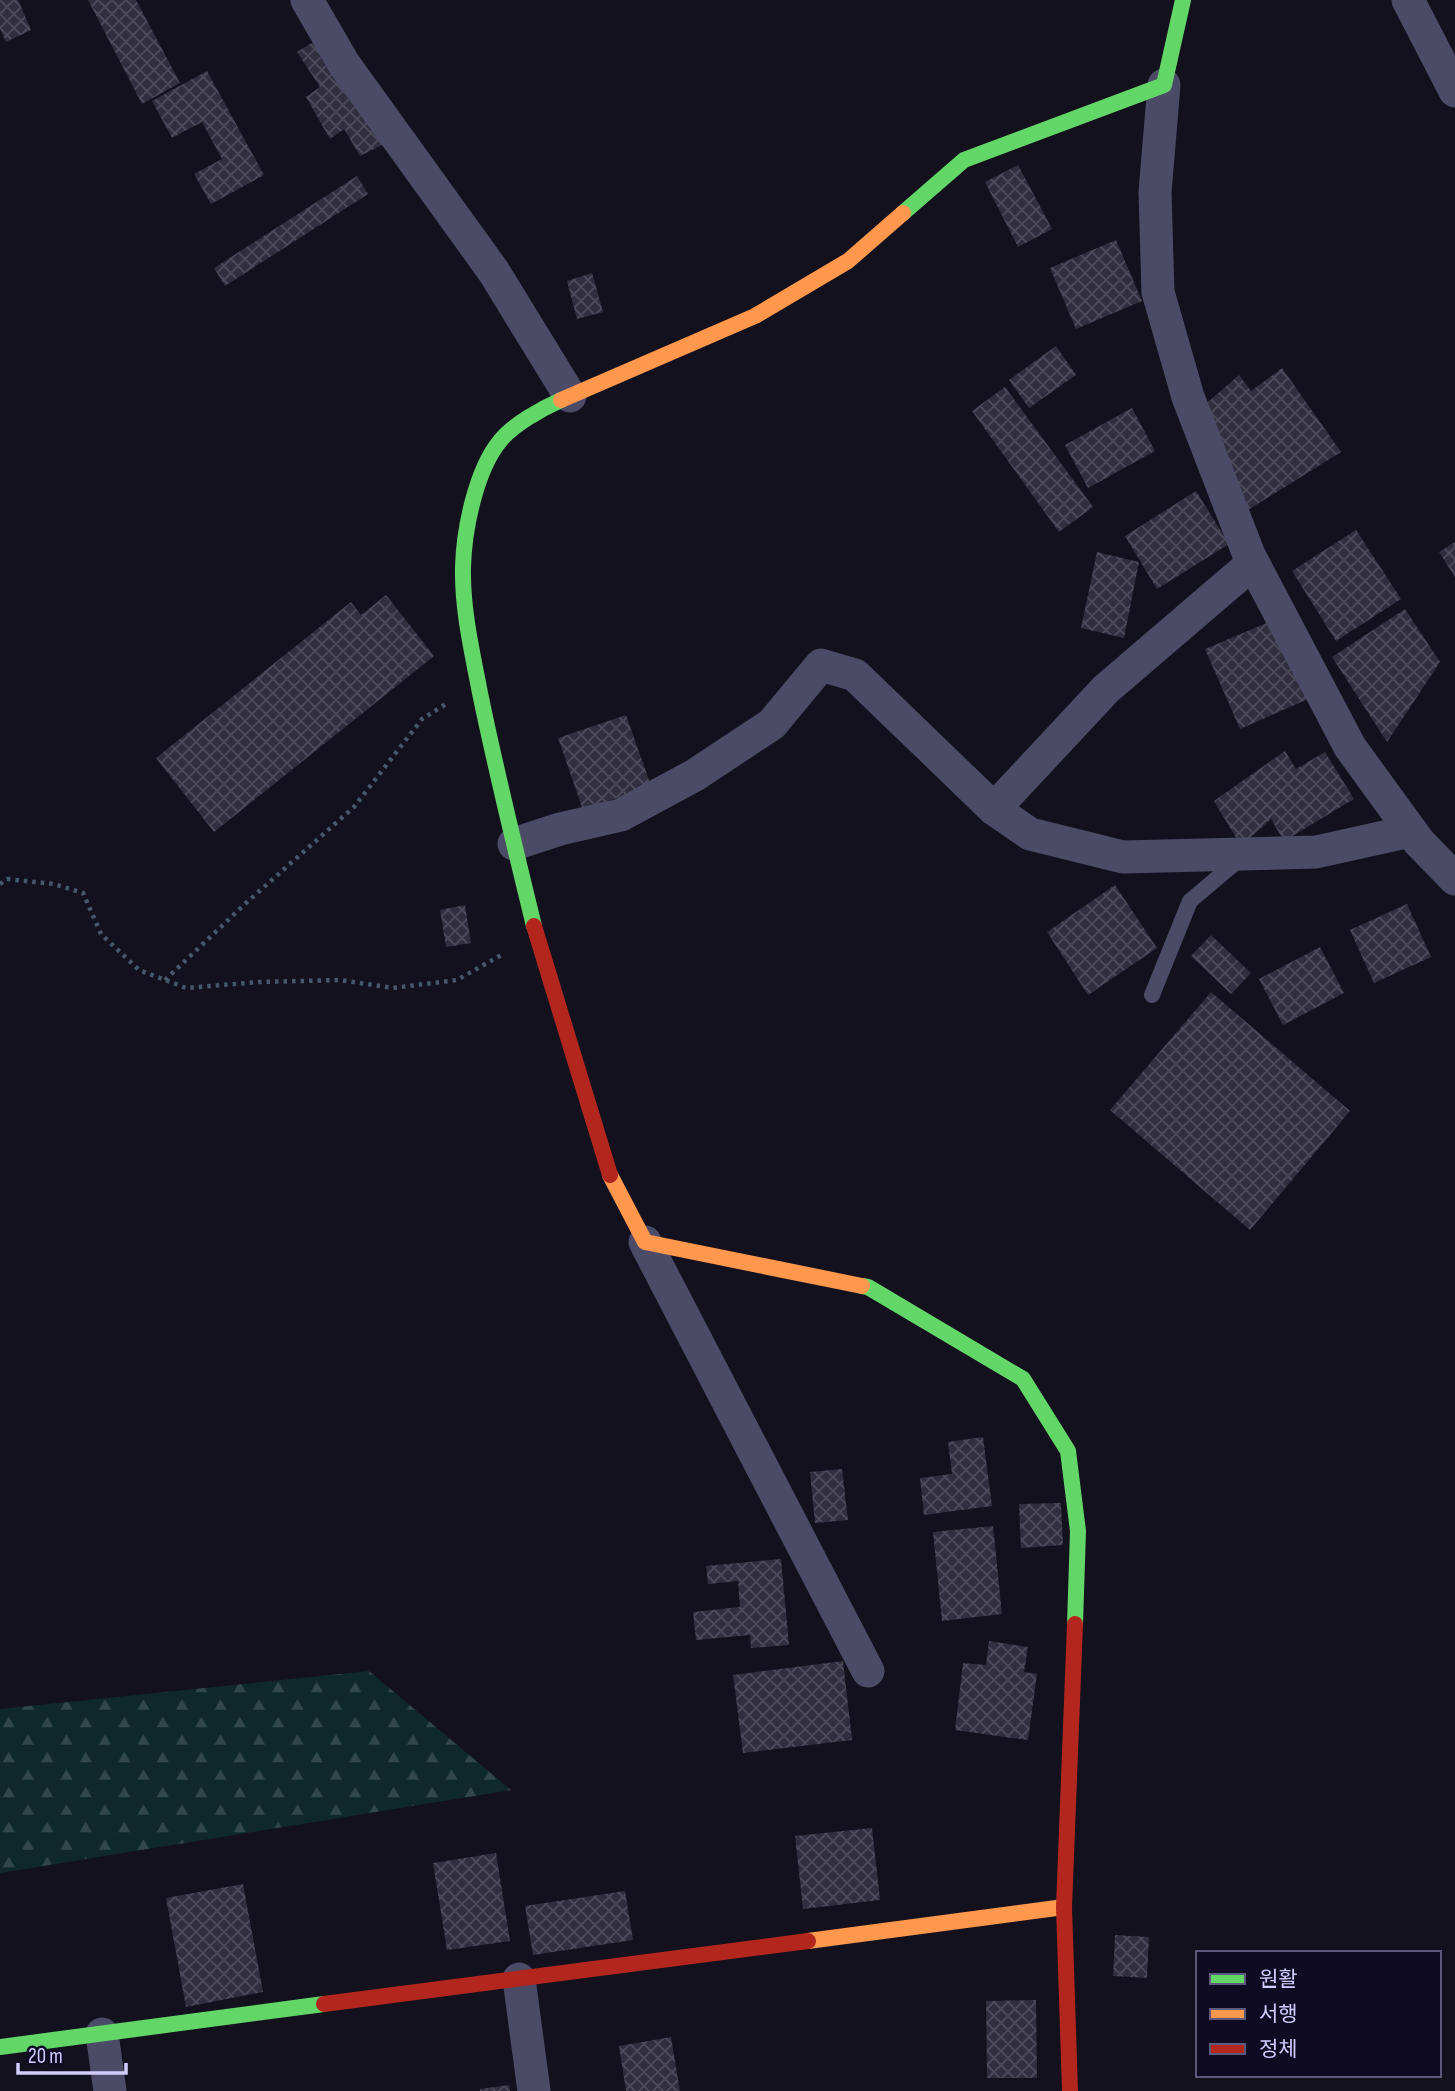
<svg xmlns="http://www.w3.org/2000/svg" width="1455" height="2091" viewBox="0 0 1455 2091" font-family="'Sofia Sans Condensed','Noto Sans KR',sans-serif">
<style>
.forest{fill:url(#forest-firs)}
.building{fill:url(#building-cross-hatch)}
.lines{fill:none;stroke-linecap:round;stroke-linejoin:round}
.path{stroke:#465869;stroke-width:4.5;stroke-dasharray:3.5 5;stroke-linecap:butt}
.lane{stroke:#4c4b67;stroke-width:16}
.street{stroke:#4c4b67;stroke-width:33}
.fast{stroke:#63d668;stroke-width:16}
.slow{stroke:#ff974d;stroke-width:16}
.jam{stroke:#b3261e;stroke-width:16}
</style>
<defs>
<pattern id="forest-firs" width="22" height="20" patternUnits="userSpaceOnUse" patternTransform="scale(1.75)"><rect width="22" height="20" fill="#0f292a"/><path d="M5 1l3.5 6h-7zM16 11l3.5 6h-7z" fill="#31474a"/></pattern>
<pattern id="building-cross-hatch" width="8" height="8" patternUnits="userSpaceOnUse" patternTransform="scale(1.75)"><rect width="8" height="8" fill="#302e3f"/><path d="M0 0l8 8M0 8l8-8" fill="none" stroke="#4d4b5c"/></pattern>
</defs>
<rect width="100%" height="100%" fill="#12111d"/>
<!-- forest -->
<path class="forest" d="M369 1671 511 1790 0 1873V1709Z"/>
<!-- building -->
<g class="building">
<path d="M0 0H18L31 30 6 42 0 29Z"/>
<path d="M88 0H136L180 83 142 104Z"/>
<path d="M320 38 390 141 360 156 344 129 330 139 306 97 320 87 297 52Z"/>
<path d="M207 71 264 175 211 204 194 174 222 159 202 122 172 138 152 101Z"/>
<path d="M1018 165 1052 229 1018 247 985 182Z"/>
<path d="M357 176 368 194 225 286 214 268Z"/>
<path d="M1116 240 1142 301 1076 329 1050 268Z"/>
<path d="M592 273 603 312 577 319 567 281Z"/>
<path d="M1056 346 1076 375 1029 408 1009 380Z"/>
<path d="M1282 368 1341 452 1248 510 1207 403 1239 375 1251 391Z"/>
<path d="M1005 387 1093 507 1059 532 972 411Z"/>
<path d="M1132 408 1155 451 1088 488 1065 445Z"/>
<path d="M1196 491 1229 544 1157 589 1125 536Z"/>
<path d="M1356 530 1401 599 1336 641 1292 571Z"/>
<path d="M1455 542V577L1439 552Z"/>
<path d="M1097 552 1139 562 1124 638 1081 628Z"/>
<path d="M386 595 434 656 214 832 156 758 351 602 361 615Z"/>
<path d="M1405 609 1440 662 1387 742 1332 657Z"/>
<path d="M1274 620 1308 699 1240 729 1205 649Z"/>
<path d="M626 715 651 786 583 810 558 738Z"/>
<path d="M1285 751 1296 769 1325 752 1354 799 1284 841 1271 819 1241 846 1214 801Z"/>
<path d="M1115 885 1157 948 1088 995 1047 932Z"/>
<path d="M1407 904 1431 957 1374 983 1350 930Z"/>
<path d="M465 905 471 943 446 947 440 910Z"/>
<path d="M1211 935 1251 973 1231 994 1191 956Z"/>
<path d="M1320 947 1344 993 1283 1025 1259 979Z"/>
<path d="M1211 992 1350 1111 1250 1230 1110 1110Z"/>
<path d="M983 1437 992 1506 924 1515 920 1478 952 1474 948 1442Z"/>
<path d="M842 1469 848 1520 815 1523 810 1472Z"/>
<path d="M1061 1503 1063 1545 1021 1548 1019 1504Z"/>
<path d="M993 1526 1002 1614 942 1621 933 1532Z"/>
<path d="M781 1559 789 1645 751 1648 750 1635 696 1640 693 1612 740 1607 738 1581 708 1584 706 1566Z"/>
<path d="M989 1641 1028 1647 1024 1672 1037 1674 1028 1740 955 1730 963 1663 986 1665Z"/>
<path d="M843 1661 852 1740 743 1753 733 1675Z"/>
<path d="M872 1828 880 1900 803 1909 795 1836Z"/>
<path d="M496 1853 510 1941 447 1950 433 1863Z"/>
<path d="M243 1884 263 1992 186 2007 166 1898Z"/>
<path d="M625 1891 633 1940 533 1955 525 1906Z"/>
<path d="M1115 1935 1149 1937 1147 1978 1113 1976Z"/>
<path d="M1036 2000 1037 2078H987L986 2001Z"/>
<path d="M671 2037 680 2091H626L619 2046Z"/>
<path d="M509 2085 510 2091H480V2089Z"/>
</g>
<g class="lines">
<!-- path -->
<g class="path">
<path d="M0 884 7 879 54 884 83 893 101 934 139 970 186 988 259 982 340 980 393 988 457 980 503 954"/>
<path d="M165 980 246 903 354 807 422 719 446 704"/>
</g>
<!-- lane -->
<path class="lane" d="M1152 995 1190 901 1242 857"/>
<!-- street -->
<g class="street">
<path d="M307 0 344 64 494 272 570 396"/>
<path d="M1408 0 1455 91"/>
<path d="M1164 85 1155 192 1158 292 1188 397 1249 555 1350 747 1419 842 1455 879"/>
<path d="M994 809 1030 834 1123 857 1316 852 1411 831"/>
<path d="M514 844 560 829 621 815 695 775 772 724 821 665 855 675 994 809 1106 689 1253 563"/>
<path d="M645 1242 868 1671"/>
<path d="M519 1979 534 2091"/>
<path d="M102 2034 110 2091"/>
</g>
<!-- fast -->
<g class="fast">
<path d="M903 213 964 160 1164 85 1183 0"/>
<path d="M534 926C515 848 496 771 480 693 472 651 462 609 463 567 464 529 476 470 500 441 512 425 543 408 561 400"/>
<path d="M862 1286 868 1287 1023 1379 1068 1451 1078 1531 1075 1624"/>
<path d="M0 2047 324 2004"/>
</g>
<!-- slow -->
<g class="slow">
<path d="M561 400 755 316 848 261 903 213"/>
<path d="M610 1175 645 1242 862 1286"/>
<path d="M808 1941 1064 1907"/>
</g>
<!-- jam -->
<g class="jam">
<path d="M534 926 610 1175"/>
<path d="M324 2004 808 1941"/>
<path d="M1070 2091 1064 1907 1075 1624"/>
</g>
</g>
<!-- legend -->
<rect x="1196" y="1951" width="245" height="126" fill="#0f0b23" stroke="#5d597b" stroke-width="2"/>
<rect x="1210" y="1974" width="35" height="10" fill="#63d668" stroke="#5d597b" stroke-width="2"/>
<text x="1259" y="1986" font-size="21" fill="#d2cdff">원활</text>
<rect x="1210" y="2009" width="35" height="10" fill="#ff974d" stroke="#5d597b" stroke-width="2"/>
<text x="1259" y="2021" font-size="21" fill="#d2cdff">서행</text>
<rect x="1210" y="2044" width="35" height="10" fill="#b3261e" stroke="#5d597b" stroke-width="2"/>
<text x="1259" y="2056" font-size="21" fill="#d2cdff">정체</text>
<!-- scale -->
<path d="M18 2063v10h108v-10" fill="none" stroke="#d2cdff" stroke-width="3.5"/>
<text x="28" y="2063" font-size="21" fill="#d2cdff" stroke="#0f0b23" stroke-width="5" paint-order="stroke">20 m</text>
</svg>
